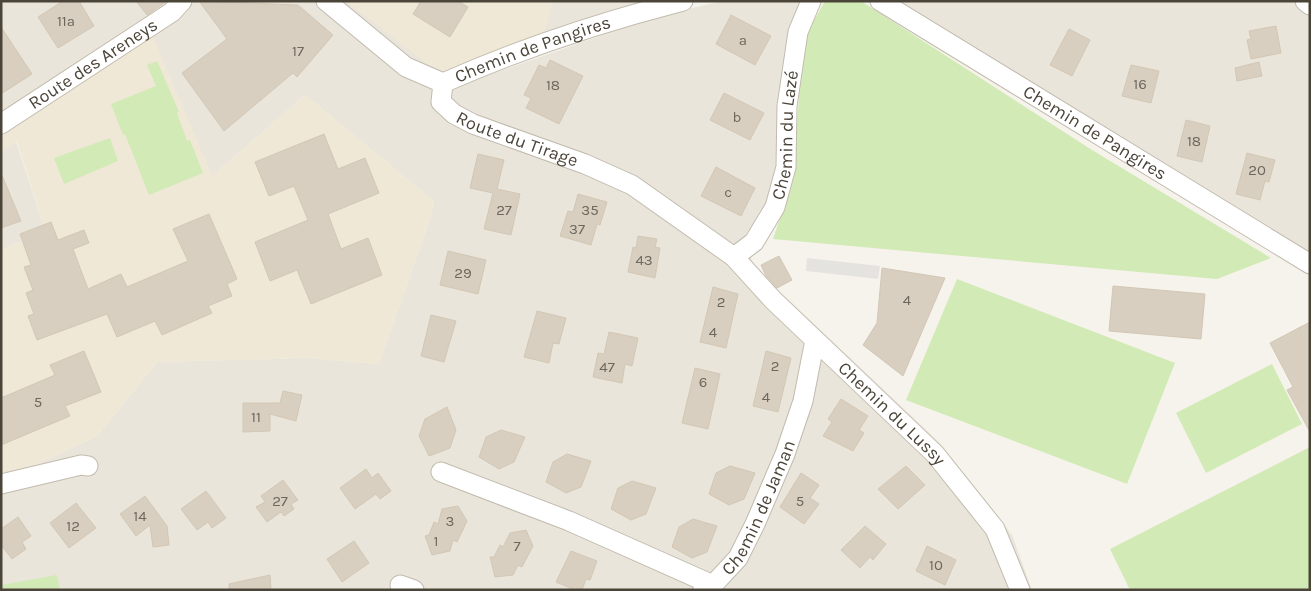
<svg xmlns="http://www.w3.org/2000/svg" width="1311" height="591" viewBox="0 0 1311 591" font-family="Karla,sans-serif">
<style>
.residential{fill:#eae5da}
.education{fill:#efe8d6}
.green{fill:#d2eab5}
.parking{fill:#e5e3e0}
.building{fill:#d8cfc1;stroke:#d3c7b4}
.lines{fill:none;stroke-linecap:round;stroke-linejoin:round}
.street-casing{stroke:#c2bbae;stroke-width:21}
.street{stroke:#fff;stroke-width:19}
.labels{text-anchor:middle;stroke-width:5;stroke-linejoin:round;paint-order:stroke}
.number-label{font-size:15px;fill:#6e675b}
.street-label{font-size:18px;fill:#4b4439;stroke:#fff}
</style>
<rect width="100%" height="100%" fill="#f6f3ec"/>
<!-- residential -->
<g class="residential">
<path d="M1 1H660L440 73 460 85 657 16 723 1H803L786 46 779 156 769 202 744 237 754 267 940 443 1012 535 1032 590H1V481L97 436 157 362 306 358 379 364 431 216 434 201 305 95 212 176 1 124Z"/>
<path d="M900 1H1310V253L904 4Z"/>
<path d="M16 141 43 225 20 234 22 241 1 250V151Z"/>
</g>
<!-- education -->
<g class="education">
<path d="M346 1H553L542 40 439 73Z"/>
<path d="M149 27 212 176 305 95 434 201 431 216 379 364 306 358 157 362 97 436 1 481V250L22 241 20 234 43 225 17 141 1 151V124Z"/>
</g>
<!-- green -->
<g class="green">
<path d="M825 1H861L1092 150 1271 258 1217 279 773 239 793 180 803 40Z"/>
<path d="M157 61 179 112 177 113 187 141 190 140 203 173 149 195 125 134 123 135 111 104 156 86 147 65Z"/>
<path d="M110 138 118 161 64 184 54 158Z"/>
<path d="M957 279 1175 363 1127 484 906 400Z"/>
<path d="M1272 364 1302 424 1206 473 1176 413Z"/>
<path d="M1310 447V590H1130L1110 549Z"/>
<path d="M57 575 60 590H1V585Z"/>
</g>
<!-- parking -->
<path class="parking" d="M807 258 880 266 878 279 806 271Z"/>
<!-- building -->
<g class="building">
<path d="M63 1H79L94 26 58 48 38 17Z"/>
<path d="M136 1H167L147 15Z"/>
<path d="M199 1 298 5 333 35 297 77 293 73 224 131 182 73 227 39Z"/>
<path d="M421 1H458L468 7 450 37 413 14Z"/>
<path d="M731 15 771 36 755 65 716 44Z"/>
<path d="M1276 26 1281 53 1251 59 1247 40 1251 39 1249 31Z"/>
<path d="M1 27 32 74 1 94Z"/>
<path d="M1069 29 1090 40 1072 76 1050 65Z"/>
<path d="M550 60 583 76 559 124 526 108 531 98 524 95 539 65 546 68Z"/>
<path d="M1259 62 1262 76 1237 81 1235 68Z"/>
<path d="M1131 65 1159 71 1151 103 1122 96Z"/>
<path d="M724 93 764 113 750 140 710 120Z"/>
<path d="M1186 120 1210 126 1202 162 1177 156Z"/>
<path d="M324 134 338 169 365 158 379 193 328 214 341 249 368 238 382 275 311 304 297 270 270 281 255 242 308 220 294 186 269 196 255 162Z"/>
<path d="M1247 153 1275 160 1269 182 1265 181 1260 200 1236 194Z"/>
<path d="M478 154 504 160 497 189 520 194 511 235 484 229 493 193 470 188Z"/>
<path d="M716 167 755 188 741 216 701 196Z"/>
<path d="M1 173 21 221 1 228Z"/>
<path d="M578 194 607 202 600 225 597 224 591 245 560 236 568 211 573 212Z"/>
<path d="M209 214 237 279 227 284 232 296 208 306 212 313 162 335 155 321 117 337 107 314 37 340 28 316 34 314 26 293 33 290 24 267 31 265 20 234 51 222 58 240 84 230 89 243 73 249 88 289 121 274 127 287 188 261 173 229Z"/>
<path d="M638 236 657 239 655 247 660 248 655 278 628 272 633 247 636 248Z"/>
<path d="M448 251 486 260 478 294 440 285Z"/>
<path d="M779 256 792 280 777 288 766 276 761 265Z"/>
<path d="M882 268 945 278 903 376 863 345 877 323Z"/>
<path d="M1113 286 1205 294 1201 339 1109 331Z"/>
<path d="M713 287 738 294 726 348 700 342Z"/>
<path d="M537 311 566 318 559 344 553 343 549 363 524 357Z"/>
<path d="M431 315 456 321 444 362 421 356Z"/>
<path d="M1310 322V432L1287 390 1293 387 1270 343Z"/>
<path d="M609 332 638 338 632 366 625 364 622 383 593 377 598 353 604 354Z"/>
<path d="M84 351 101 392 65 406 70 416 1 445V398L55 375 50 365Z"/>
<path d="M766 351 791 358 778 412 753 406Z"/>
<path d="M695 368 720 374 708 429 682 423Z"/>
<path d="M283 391 302 395 296 421 270 414V431L243 432V403H280Z"/>
<path d="M841 399 868 416 859 430 864 433 853 451 823 436 832 422 828 419Z"/>
<path d="M447 407 456 430 450 448 429 456 419 436 425 419Z"/>
<path d="M501 430 525 437 514 462 499 469 479 457 486 437Z"/>
<path d="M567 454 591 461 581 487 566 493 546 482 553 462Z"/>
<path d="M730 466 755 473 744 499 729 505 709 494 716 473Z"/>
<path d="M906 466 925 485 898 509 878 489Z"/>
<path d="M366 469 372 478 378 473 391 491 380 499 376 494 355 509 340 488Z"/>
<path d="M801 473 819 485 810 498 819 504 804 524 780 507Z"/>
<path d="M283 480 298 500 291 504 294 509 284 516 281 512 267 522 256 507 265 502 261 496Z"/>
<path d="M632 481 656 488 646 514 631 520 611 509 618 488Z"/>
<path d="M206 491 226 518 212 528 208 522 197 530 181 509Z"/>
<path d="M145 496 167 526 169 545 153 547 150 525 136 536 120 514Z"/>
<path d="M76 503 96 528 69 548 50 523Z"/>
<path d="M458 506 467 521 457 542 453 540 450 551 432 555 425 536 429 535 434 522 438 524 442 509Z"/>
<path d="M18 517 31 536 22 542 26 549 12 559 1 545V529Z"/>
<path d="M693 519 717 526 707 552 692 558 672 547 679 527Z"/>
<path d="M865 526 886 544 873 560 870 557 860 568 841 550Z"/>
<path d="M526 530 533 546 522 567 518 565 513 575 495 577 490 557H494L500 545 503 547 510 533Z"/>
<path d="M354 541 369 563 342 582 327 559Z"/>
<path d="M927 546 956 560 945 585 916 571Z"/>
<path d="M571 551 597 561 590 580 586 579 582 590H575L556 582Z"/>
<path d="M270 575 271 590H229V584Z"/>
</g>
<g class="lines">
<defs>
<g id="street">
<path id="s1" d="M326 1 406 67 443 83 441 102 454 114 473 124 585 164 632 185 734 257 773 300 935 454 995 529 1020 590"/>
<path id="s2" d="M880 1 1310 264"/>
<path d="M1305 1 1310 5"/>
<path id="s3" d="M443 83C520 49 601 22 683 1"/>
<path id="s4" d="M1 124 172 12 182 1"/>
<path id="s5" d="M734 257 754 242 775 207 786 167 787 106 798 32 811 1"/>
<path d="M441 472 569 521 713 585"/>
<path d="M1 484 81 465 88 466"/>
<path id="s6" d="M703 589 713 585 738 558 755 524 785 454 803 401 815 340"/>
<path d="M401 590 400 585 414 590"/>
</g>
</defs>
<!-- street casing -->
<use href="#street" class="street-casing"/>
<!-- street -->
<use href="#street" class="street"/>
</g>
<g class="labels">
<!-- number labels -->
<g class="number-label">
<text x="66" y="26">11a</text>
<text x="743" y="45">a</text>
<text x="298" y="56">17</text>
<text x="1140" y="89">16</text>
<text x="553" y="90">18</text>
<text x="737" y="122">b</text>
<text x="1194" y="146">18</text>
<text x="1257" y="175">20</text>
<text x="728" y="197">c</text>
<text x="504" y="215">27</text>
<text x="590" y="215">35</text>
<text x="577" y="234">37</text>
<text x="644" y="265">43</text>
<text x="463" y="278">29</text>
<text x="907" y="305">4</text>
<text x="721" y="307">2</text>
<text x="713" y="337">4</text>
<text x="775" y="371">2</text>
<text x="607" y="372">47</text>
<text x="703" y="387">6</text>
<text x="766" y="402">4</text>
<text x="38" y="407">5</text>
<text x="256" y="422">11</text>
<text x="280" y="506">27</text>
<text x="800" y="506">5</text>
<text x="140" y="521">14</text>
<text x="450" y="526">3</text>
<text x="73" y="531">12</text>
<text x="436" y="546">1</text>
<text x="517" y="551">7</text>
<text x="936" y="570">10</text>
</g>
<!-- street labels -->
<g class="street-label">
<text dy="6" stroke="none"><textPath href="#s3" startOffset="96">Chemin de Pangires</textPath></text>
<text dy="6" stroke="none"><textPath href="#s4" startOffset="110">Route des Areneys</textPath></text>
<text dy="6" stroke="none"><textPath href="#s2" startOffset="252">Chemin de Pangires</textPath></text>
<text dy="6" stroke="none"><textPath href="#s5" startOffset="139">Chemin du Lazé</textPath></text>
<text dy="6" stroke="none"><textPath href="#s1" startOffset="249">Route du Tirage</textPath></text>
<text dy="6" stroke="none"><textPath href="#s1" startOffset="720">Chemin du Lussy</textPath></text>
<text dy="6" stroke="none"><textPath href="#s6" startOffset="102">Chemin de Jaman</textPath></text>
</g>
</g>
<!-- border -->
<rect width="1311" height="591" fill="none" stroke="#4b4439" stroke-width="5"/>
</svg>
